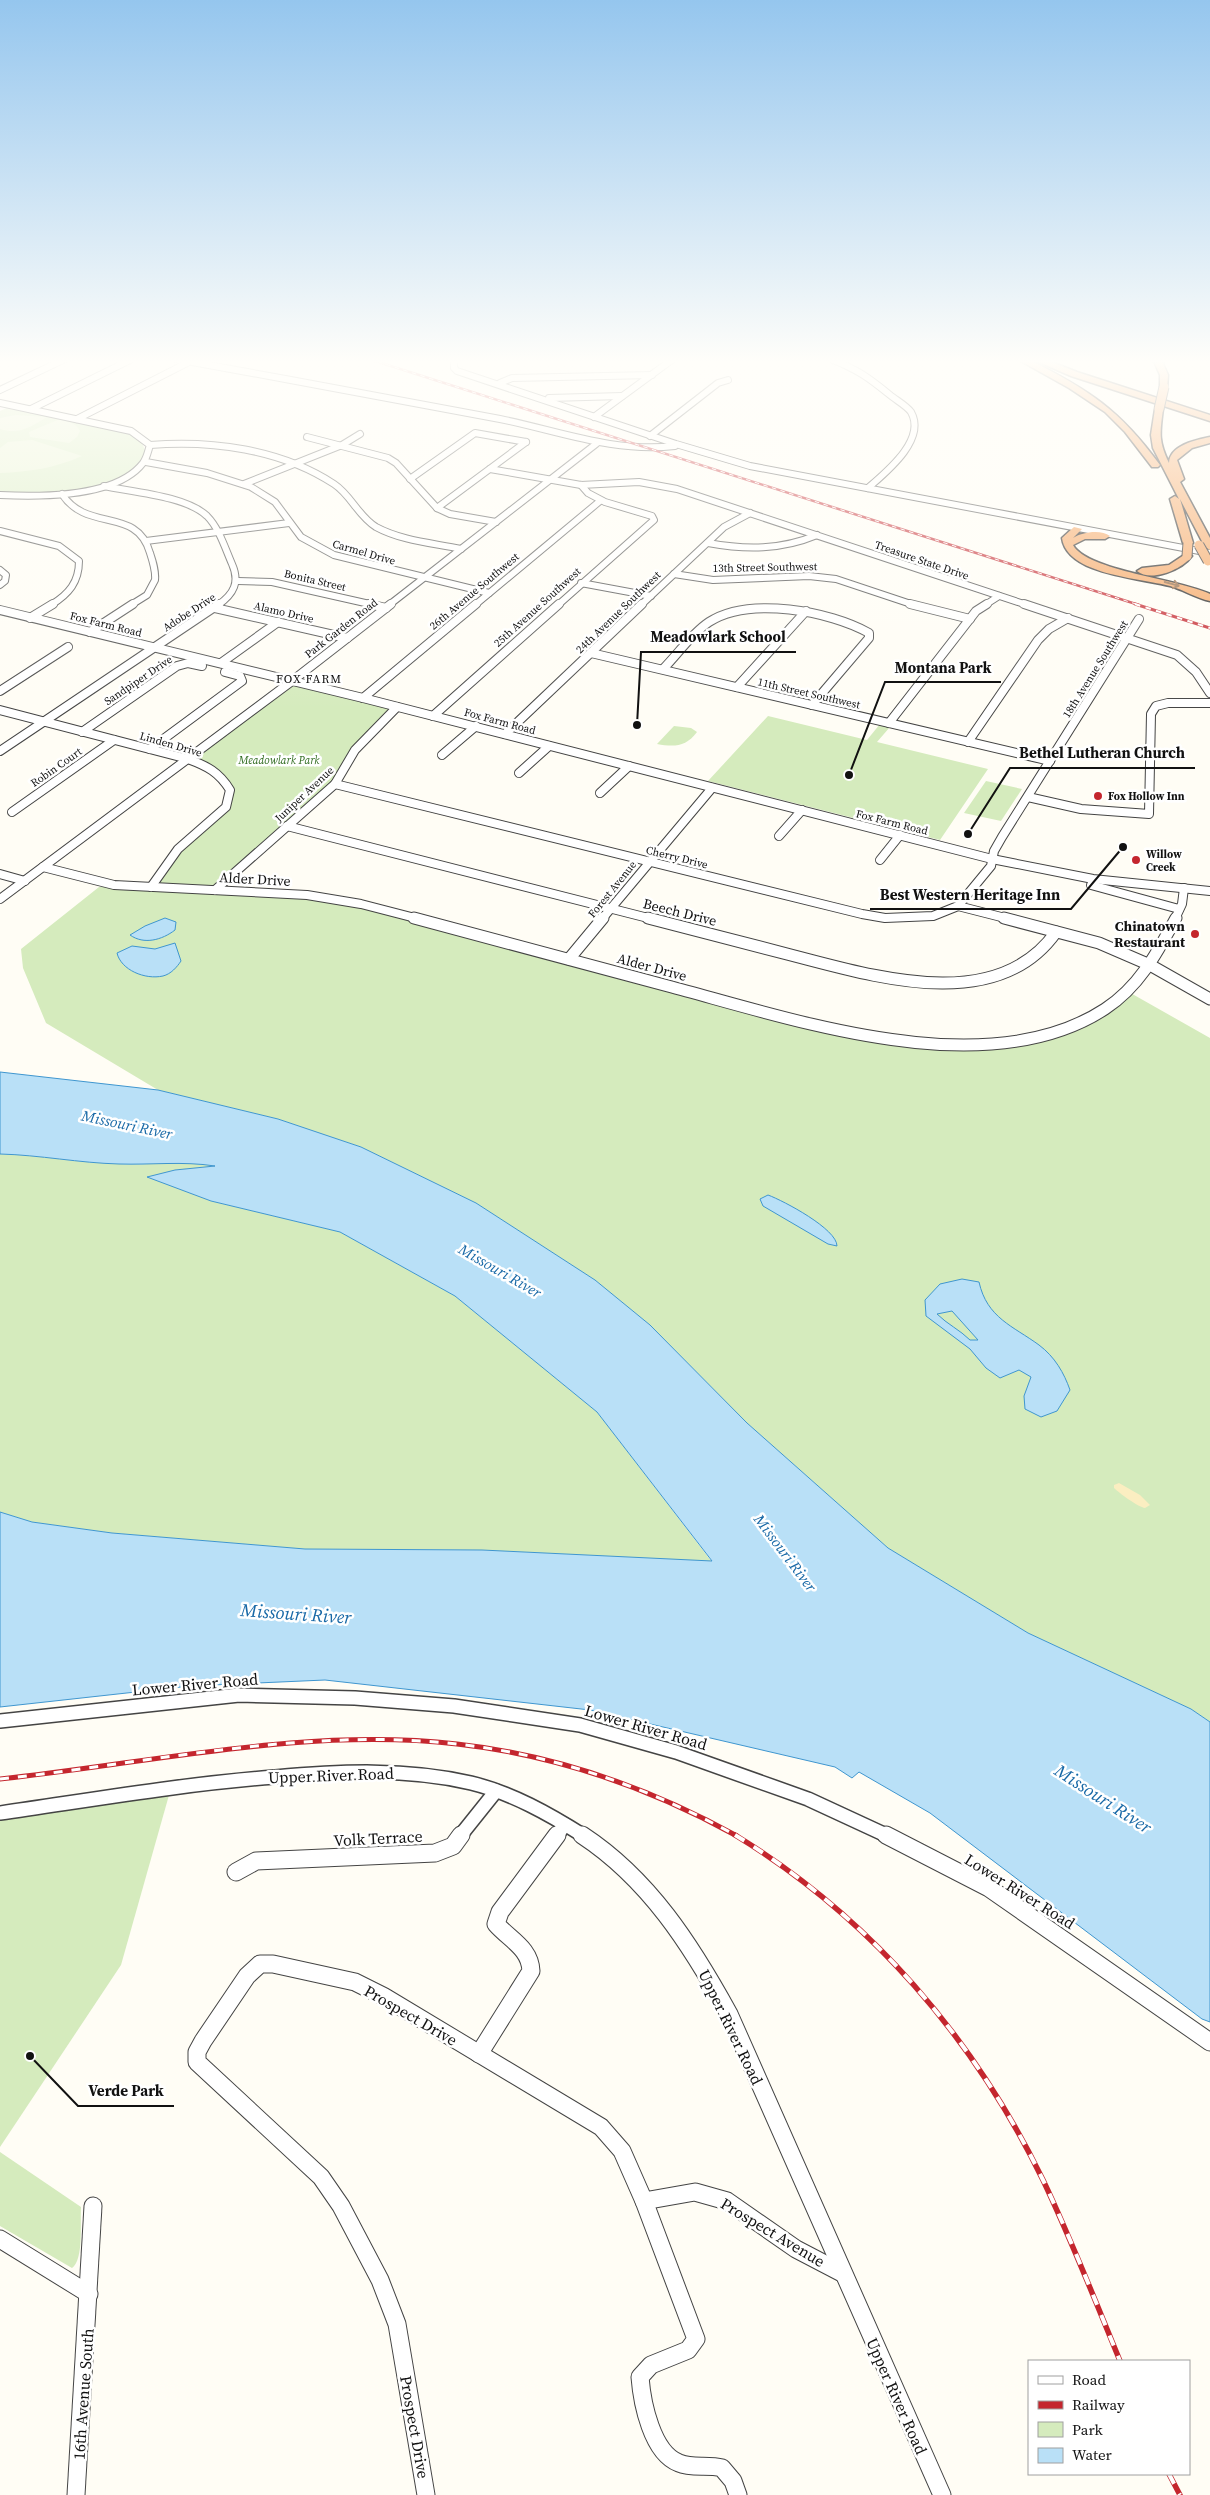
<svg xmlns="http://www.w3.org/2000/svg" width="1210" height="2495" viewBox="0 0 1210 2495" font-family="'Source Serif 4',serif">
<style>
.green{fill:#d5ebbd}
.sand{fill:#fbeec1}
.pitch{fill:#e6f2cf}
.water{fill:#b9e0f7;stroke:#3f96cf;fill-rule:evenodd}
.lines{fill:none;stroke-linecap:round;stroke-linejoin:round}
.minor-far4-casing{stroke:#444;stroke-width:8}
.minor-far3-casing{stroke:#444;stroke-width:10}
.minor-far2-casing{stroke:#444;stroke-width:13}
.minor-far1-casing{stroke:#444;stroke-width:16}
.minor-casing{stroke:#444;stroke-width:19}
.highway-casing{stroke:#222;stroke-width:3}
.minor-far4{stroke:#fff;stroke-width:6}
.minor-far3{stroke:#fff;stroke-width:8}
.minor-far2{stroke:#fff;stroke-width:11}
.minor-far1{stroke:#fff;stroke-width:13}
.minor{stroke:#fff;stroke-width:17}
.highway{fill:#f5a25d;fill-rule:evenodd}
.rail-far3-casing{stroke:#c4262e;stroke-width:2.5}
.rail-far2-casing{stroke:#c4262e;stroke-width:3}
.rail-far1-casing{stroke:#c4262e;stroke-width:5}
.rail-casing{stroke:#c4262e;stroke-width:5.5}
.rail-far3{stroke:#fff;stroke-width:1;stroke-dasharray:4.5;stroke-linecap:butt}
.rail-far2{stroke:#fff;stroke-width:2;stroke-dasharray:5.5;stroke-linecap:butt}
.rail-far1{stroke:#fff;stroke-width:3;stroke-dasharray:9;stroke-linecap:butt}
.rail{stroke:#fff;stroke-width:4;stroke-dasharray:11;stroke-linecap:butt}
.highway-bridge-casing{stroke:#222;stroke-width:11;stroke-linecap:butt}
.highway-bridge{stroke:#f5a25d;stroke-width:9}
.oneway{stroke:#8e613b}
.poi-dot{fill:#c4262e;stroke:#fff;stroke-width:2}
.labels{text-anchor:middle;stroke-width:5;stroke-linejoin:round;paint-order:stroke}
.far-street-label{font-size:11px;fill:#111;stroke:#fff}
.far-park-label{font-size:11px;font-style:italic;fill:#2f6b1f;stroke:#fff}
.far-poi-label{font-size:11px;font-weight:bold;fill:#111;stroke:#fff;text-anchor:start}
.far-neighbourhood-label{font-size:12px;letter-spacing:1px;fill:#111;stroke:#fff}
.street-label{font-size:14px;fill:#111;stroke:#fff}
.poi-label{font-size:14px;font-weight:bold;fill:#111;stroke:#fff;text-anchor:end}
.water-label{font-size:15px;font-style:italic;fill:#1768a6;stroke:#fff}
.near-street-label{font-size:16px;fill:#111;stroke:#fff}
.near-water-label{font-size:18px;font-style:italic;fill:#1768a6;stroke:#fff}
.leader{fill:none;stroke:#111;stroke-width:2}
.callout-dot{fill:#111;stroke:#fff;stroke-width:2}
.callout-label{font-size:15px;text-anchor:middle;font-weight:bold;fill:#111;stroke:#fff;stroke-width:5;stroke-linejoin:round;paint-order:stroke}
</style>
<rect width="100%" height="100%" fill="#fffdf5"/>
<!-- green -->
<g class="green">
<path d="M9 407 127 433 141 441 146 452C124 497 42 495 0 493V411Z"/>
<path d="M292 681 397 707 355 750 343 775 216 890 334 898 839 1031 950 1046 1060 1029 1127 991 1210 1038V1722L1191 1709 1028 1633 888 1548 747 1423 650 1325 595 1280 476 1203 361 1147 278 1119 158 1090 46 1023 23 968 21 949 99 887H151L162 869 226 807 230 790 222 775 188 759Z"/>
<path d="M768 716 867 740 880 724 890 727 877 742 988 769 940 840 708 781Z"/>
<path d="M674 726 691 728 697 732C686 747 674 747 657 744Z"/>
<path d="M986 781 1022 789 1001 821 964 813Z"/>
<path d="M0 1154C40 1155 79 1163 119 1164 152 1165 185 1161 218 1166L175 1170 148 1177 211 1201 340 1232 455 1296 597 1412 712 1562 482 1550 305 1549 112 1533 32 1522 0 1512Z"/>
<path d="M171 1788 121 1965 0 2147V1813Z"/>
<path d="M0 2152 81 2207C80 2222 84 2260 72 2268L0 2226Z"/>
</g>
<!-- sand -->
<path class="sand" d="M1119 1483 1140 1495 1150 1505 1145 1508C1138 1507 1119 1493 1114 1488V1485Z"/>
<!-- pitch -->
<g class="pitch">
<path d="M16 415 47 417C30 427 20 435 0 429V418Z"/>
<path d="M60 419C69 422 76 423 80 431L77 437 69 443 30 437 29 432Z"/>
<path d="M32 440 82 456C55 468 29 472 0 473V448L8 442Z"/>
</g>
<!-- water -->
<g class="water">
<path d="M165 918 176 922 175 930C162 940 144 945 130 935L145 926Z"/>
<path d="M175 943 181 961C177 967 171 974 163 976 145 980 121 970 117 953L132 946 155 949Z"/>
<path d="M0 1072 158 1090 278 1119 361 1147 476 1203 595 1280 650 1325 747 1423 888 1548 1028 1633 1191 1709 1210 1722V2022L1202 2019 930 1813 859 1772 852 1778 835 1767 590 1710 325 1680 190 1686 0 1707V1512L32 1522 112 1533 305 1549 482 1550 712 1561 597 1412 455 1296 340 1232 211 1201 147 1177 175 1170 215 1166C183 1161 151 1165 119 1164 79 1163 40 1155 0 1154Z"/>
<path d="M768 1195C784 1201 837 1229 837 1246L828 1244 763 1206 760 1199Z"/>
<path d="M962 1279 979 1282C987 1318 1013 1326 1039 1345 1055 1357 1064 1373 1070 1390L1057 1411 1041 1417 1025 1409 1024 1396 1031 1377 1019 1370 1000 1378 986 1368 970 1349 926 1316 925 1300 940 1284ZM952 1311 978 1340H970C960 1330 947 1324 937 1314Z"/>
</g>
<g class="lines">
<defs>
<g id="minor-far4">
<path d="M176 359C284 379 392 398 500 419 559 431 614 453 675 446"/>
<path d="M454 359V368L457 371 676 444 750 466 1210 553"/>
<path d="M831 359C858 370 868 377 890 395 896 400 907 406 911 412 927 440 885 473 868 488"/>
<path d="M500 383 512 378 652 375"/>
<path d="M0 390 65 359"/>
<path d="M549 398 622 396"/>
<path d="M0 403 131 431 150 445C148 451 147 458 143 463 116 498 40 497 0 495"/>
<path d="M31 409 132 359"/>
<path d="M594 417 673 359"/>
<path d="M77 419 189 362"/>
<path d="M650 436 718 383 728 380"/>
<path d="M307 437 388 458 396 463 437 508 450 514 496 522"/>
<path d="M150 445C211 440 281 449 334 484 351 495 358 516 376 527 402 541 433 543 461 549"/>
<path d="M146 462 207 473 251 487 275 502 301 537 334 555 489 593"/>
<path d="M490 469 581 485 639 482 677 489 1027 605"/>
<path d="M410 479 475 433 526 442"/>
<path d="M244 484 342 445 360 434"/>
<path d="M104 486C132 492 186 496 207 516 219 528 225 548 232 564 240 582 234 594 218 605"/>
<path d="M62 494C87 533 137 506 150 553 153 562 156 571 155 580L147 595 131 605"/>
<path d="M437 508 526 442"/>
<path d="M0 531 59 546 79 561C79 582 69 594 51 605"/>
<path d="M146 541 289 523"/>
<path d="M708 543C746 550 781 550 817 535"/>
<path d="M0 570 6 575 5 581 0 585"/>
<path d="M674 574 713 580 809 576 836 579 914 605"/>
<path d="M238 581 272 582 374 605"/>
<path d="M581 583 651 596"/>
<path d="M389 605 596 444"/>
<path d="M475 605 600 501"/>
<path d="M558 605 654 520 652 516 605 502 588 493 581 485"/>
<path d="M641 605 724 527 750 513"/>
<path d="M985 605 999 596"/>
</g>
<g id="minor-far3">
<path d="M369 604 386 608"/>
<path d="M910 604 970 619"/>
<path d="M1024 604 1177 655 1196 672 1210 693"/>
<path d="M215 608 347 638"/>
<path d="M0 610 363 698 992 859 1093 879 1210 891"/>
<path d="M30 618 53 604"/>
<path d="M90 632 133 604"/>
<path d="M591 653 1050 761"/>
<path d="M221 663 278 622"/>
<path d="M663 669C678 654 691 634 709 622 749 596 830 611 869 633V638L812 705"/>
<path d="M737 687 806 611"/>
<path d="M0 691 68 647"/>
<path d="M363 698 476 604"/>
<path d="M0 710 188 759C207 766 219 772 230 790L226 807 178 849 151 887"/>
<path d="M433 716 559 604"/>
<path d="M889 723 976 611 987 604"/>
<path d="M82 732 177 666 188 663 202 666"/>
<path d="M505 734 642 604"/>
<path d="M968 742 1038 640 1049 629 1068 618"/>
<path d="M150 749 242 681 240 676 225 672"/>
<path d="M0 751 219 604"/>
<path d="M442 755 476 726"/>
<path d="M519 773 549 746"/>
<path d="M335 784 862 914 885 918 933 916 958 906 991 866 994 851 1002 837 1139 619"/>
<path d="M600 793 629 766"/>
<path d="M1028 797 1081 809 1149 814 1151 714 1156 706 1168 703H1210"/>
<path d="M12 812 114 740"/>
<path d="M287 826 652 919"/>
<path d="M779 836 802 810"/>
<path d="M880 860 900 835"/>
<path d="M43 867 114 885 307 895 361 904 419 919"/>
<path d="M0 874 25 881"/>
<path d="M1091 885 1179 909"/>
<path d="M215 890 335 784 355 750 397 707"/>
<path d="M0 899 292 681 391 604"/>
<path d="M958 906 1009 919"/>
<path d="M602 919 712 788"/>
<path d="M1175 919 1182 904 1184 888"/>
</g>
<g id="minor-far2">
<path d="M414 918C499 941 584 963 668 986 793 1019 986 1087 1105 1009 1139 987 1157 953 1176 918"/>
<path d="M648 918C694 930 741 942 787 954 870 975 996 1017 1056 932"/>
<path d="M1004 918 1099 943 1150 965 1210 999"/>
<path d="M569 959 603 918"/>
</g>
<g id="minor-far1">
<path d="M0 1721 239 1695 355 1698 454 1706 580 1725 676 1752 808 1799 888 1836"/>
<path d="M0 1813C91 1800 183 1784 275 1777 340 1771 407 1768 471 1783 512 1793 549 1814 584 1836"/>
<path d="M460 1836 496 1791"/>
<path d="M556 1836 565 1825"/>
</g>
<g id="minor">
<path d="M582 1835C649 1879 691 1945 729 2014L942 2495"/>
<path d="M886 1835 989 1888 1210 2042"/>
<path d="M236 1872 256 1861 435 1853 453 1846 461 1835"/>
<path d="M479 2054 531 1971C530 1948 510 1940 496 1924L500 1912 557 1835"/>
<path d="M644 2201 695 2192 727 2201 796 2249 842 2273"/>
<path d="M0 2239 89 2294"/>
<path d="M76 2495 93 2206"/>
<path d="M426 2495 397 2324 380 2280 341 2206 321 2177 197 2062V2052L203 2041 247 1976 260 1964H273L355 1982 383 1996 601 2127 622 2151 644 2201 696 2339 688 2350 651 2365 640 2377C642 2403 652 2453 679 2463 692 2469 708 2464 722 2468L733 2481 738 2495"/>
</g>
<g id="highway">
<path d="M1017 359H1028C1089 390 1119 409 1160 465L1158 467H1152L1125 432 1105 412 1069 388Z"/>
<path d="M1032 359H1044L1077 372 1210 415V421L1071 376Z"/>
<path d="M1153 359H1161L1168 375 1167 389 1160 387V375Z"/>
<path d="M1159 406 1163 409C1160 432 1158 441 1169 463 1170 445 1196 440 1210 437V443L1192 448 1177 460 1184 479 1180 482 1210 538V550L1205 547 1180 499 1193 543 1188 546 1183 543 1170 499 1175 496 1179 499 1153 448 1151 435 1155 409Z"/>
<path d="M1074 527 1082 529 1073 538C1082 532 1101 529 1110 536L1105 539H1085L1073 545C1087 571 1180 579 1210 594V601C1196 598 1184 590 1170 586 1140 578 1067 575 1062 538Z"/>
<path d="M1187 553 1192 556C1183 569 1151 583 1137 571L1142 568 1169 565Z"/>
</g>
</defs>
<!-- minor-far4 casing -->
<use href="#minor-far4" class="minor-far4-casing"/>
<!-- minor-far3 casing -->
<use href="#minor-far3" class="minor-far3-casing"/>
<!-- minor-far2 casing -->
<use href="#minor-far2" class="minor-far2-casing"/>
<!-- minor-far1 casing -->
<use href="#minor-far1" class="minor-far1-casing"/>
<!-- minor casing -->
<use href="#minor" class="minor-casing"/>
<!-- highway casing -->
<use href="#highway" class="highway-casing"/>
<!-- minor-far4 -->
<use href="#minor-far4" class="minor-far4"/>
<!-- minor-far3 -->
<use href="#minor-far3" class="minor-far3"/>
<!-- minor-far2 -->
<use href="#minor-far2" class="minor-far2"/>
<!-- minor-far1 -->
<use href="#minor-far1" class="minor-far1"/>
<!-- minor -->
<use href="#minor" class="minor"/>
<!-- highway -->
<use href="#highway" class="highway"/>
<defs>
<path id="rail-far3" d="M369 359 1139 605"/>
<path id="rail-far2" d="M1135 604 1210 628"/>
<path id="rail-far1" d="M0 1779C151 1763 305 1727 457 1744 556 1755 650 1788 737 1836"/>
<g id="rail">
<path d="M735 1835C870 1917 974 2038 1043 2180 1071 2239 1095 2300 1120 2361"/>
<path d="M1169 2474 1180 2495"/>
</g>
</defs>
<!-- rail-far3 casing -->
<use href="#rail-far3" class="rail-far3-casing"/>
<!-- rail-far2 casing -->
<use href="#rail-far2" class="rail-far2-casing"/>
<!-- rail-far1 casing -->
<use href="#rail-far1" class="rail-far1-casing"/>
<!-- rail casing -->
<use href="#rail" class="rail-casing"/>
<!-- rail-far3 -->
<use href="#rail-far3" class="rail-far3"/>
<!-- rail-far2 -->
<use href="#rail-far2" class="rail-far2"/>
<!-- rail-far1 -->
<use href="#rail-far1" class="rail-far1"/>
<!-- rail -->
<use href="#rail" class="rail"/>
<defs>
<g id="highway-bridge">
<path d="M1159 409 1164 387"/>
<path d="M1199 545 1208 561"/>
<path d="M1187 556 1188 543"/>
</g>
</defs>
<!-- highway-bridge casing -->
<use href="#highway-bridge" class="highway-bridge-casing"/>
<!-- highway-bridge -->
<use href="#highway-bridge" class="highway-bridge"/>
</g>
<!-- one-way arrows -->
<defs><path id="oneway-shaft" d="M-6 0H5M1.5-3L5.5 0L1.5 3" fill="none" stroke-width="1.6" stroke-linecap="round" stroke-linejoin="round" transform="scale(1.25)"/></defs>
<use class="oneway" href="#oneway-shaft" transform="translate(1172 584) rotate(15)"/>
<!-- sky -->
<linearGradient id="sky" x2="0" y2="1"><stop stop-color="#95c6ee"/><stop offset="0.51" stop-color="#fffefa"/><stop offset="1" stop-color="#fffefa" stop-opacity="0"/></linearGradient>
<rect width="1210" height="709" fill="url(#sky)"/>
<!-- markers -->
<g class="poi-dot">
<circle cx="1098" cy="796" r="5"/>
<circle cx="1136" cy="860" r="5"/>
<circle cx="1195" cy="934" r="5"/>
</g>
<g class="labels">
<!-- far-street labels -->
<g class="far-street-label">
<text transform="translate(364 552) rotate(16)" y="4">Carmel Drive</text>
<text transform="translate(922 560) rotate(19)" y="4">Treasure State Drive</text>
<text transform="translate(765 567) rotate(-1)" y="4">13th Street Southwest</text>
<text transform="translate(315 580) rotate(13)" y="4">Bonita Street</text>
<text transform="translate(474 591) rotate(-40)" y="4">26th Avenue Southwest</text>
<text transform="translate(537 607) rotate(-42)" y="4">25th Avenue Southwest</text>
<text transform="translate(189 612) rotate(-33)" y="4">Adobe Drive</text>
<text transform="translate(284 612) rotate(13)" y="4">Alamo Drive</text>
<text transform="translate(618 612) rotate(-44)" y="4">24th Avenue Southwest</text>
<text transform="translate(106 624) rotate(14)" y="4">Fox Farm Road</text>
<text transform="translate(341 628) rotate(-38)" y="4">Park Garden Road</text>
<text transform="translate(1095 669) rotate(-58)" y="4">18th Avenue Southwest</text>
<text transform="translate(138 680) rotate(-34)" y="4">Sandpiper Drive</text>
<text transform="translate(809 693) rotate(13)" y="4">11th Street Southwest</text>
<text transform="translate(500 721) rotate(15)" y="4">Fox Farm Road</text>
<text transform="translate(171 744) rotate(16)" y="4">Linden Drive</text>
<text transform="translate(56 767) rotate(-35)" y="4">Robin Court</text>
<text transform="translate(304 794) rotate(-43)" y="4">Juniper Avenue</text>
<text transform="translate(892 822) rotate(14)" y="4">Fox Farm Road</text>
<text transform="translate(677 857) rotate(14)" y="4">Cherry Drive</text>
<text transform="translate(612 889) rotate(-51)" y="4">Forest Avenue</text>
</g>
<!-- far-park labels -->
<g class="far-park-label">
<text x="279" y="764">Meadowlark Park</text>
</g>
<!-- far-poi labels -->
<g class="far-poi-label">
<text x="1108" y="800">Fox Hollow Inn</text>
<text x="1146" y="858">Willow<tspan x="1146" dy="13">Creek</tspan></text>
</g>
<!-- far-neighbourhood labels -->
<g class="far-neighbourhood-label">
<text x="309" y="683">FOX FARM</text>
</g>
<!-- street labels -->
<g class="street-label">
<text transform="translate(255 879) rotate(3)" y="5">Alder Drive</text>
<text transform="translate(680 912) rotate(14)" y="5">Beech Drive</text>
<text transform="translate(652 967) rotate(15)" y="5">Alder Drive</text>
</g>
<!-- poi labels -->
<g class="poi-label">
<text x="1185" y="931">Chinatown<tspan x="1185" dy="16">Restaurant</tspan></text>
</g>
<!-- water labels -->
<g class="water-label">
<text transform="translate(127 1125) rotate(12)" y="5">Missouri River</text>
<text transform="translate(500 1271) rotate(30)" y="5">Missouri River</text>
<text transform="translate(785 1553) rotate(53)" y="5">Missouri River</text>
</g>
<!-- near-street labels -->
<g class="near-street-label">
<text transform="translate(195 1684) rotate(-5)" y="6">Lower River Road</text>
<text transform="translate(646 1727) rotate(16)" y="6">Lower River Road</text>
<text transform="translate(331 1775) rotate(-2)" y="6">Upper River Road</text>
<text transform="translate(378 1838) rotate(-3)" y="6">Volk Terrace</text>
<text transform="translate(1020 1891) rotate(32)" y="6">Lower River Road</text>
<text transform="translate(411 2015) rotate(30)" y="6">Prospect Drive</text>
<text transform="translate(731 2027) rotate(64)" y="6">Upper River Road</text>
<text transform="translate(773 2232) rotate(31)" y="6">Prospect Avenue</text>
<text transform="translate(83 2394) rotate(-86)" y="6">16th Avenue South</text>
<text transform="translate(897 2396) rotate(66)" y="6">Upper River Road</text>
<text transform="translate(415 2427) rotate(80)" y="6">Prospect Drive</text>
</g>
<!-- near-water labels -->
<g class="near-water-label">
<text transform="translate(296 1614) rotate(4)" y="6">Missouri River</text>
<text transform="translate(1103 1799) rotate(33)" y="6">Missouri River</text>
</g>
</g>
<!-- callouts -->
<path class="leader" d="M637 725L641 652H796M849 775L885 682H1001M968 834L1010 768H1195M1123 847L1071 909H870M30 2056L78 2106H174"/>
<g class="callout-dot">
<circle cx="637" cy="725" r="5"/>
<circle cx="849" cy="775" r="5"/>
<circle cx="968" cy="834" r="5"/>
<circle cx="1123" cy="847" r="5"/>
<circle cx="30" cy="2056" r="5"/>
</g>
<g class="callout-label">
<text x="718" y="642">Meadowlark School</text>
<text x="943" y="673">Montana Park</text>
<text x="1102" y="758">Bethel Lutheran Church</text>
<text x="970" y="900">Best Western Heritage Inn</text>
<text x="126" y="2096">Verde Park</text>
</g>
<!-- legend -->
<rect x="1028" y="2360" width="162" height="115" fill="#ffffff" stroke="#a0a0a0"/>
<rect x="1038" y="2376" width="25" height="8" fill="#ffffff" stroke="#a0a0a0"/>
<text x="1072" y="2385" font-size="15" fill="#111111">Road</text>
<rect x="1038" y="2401" width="25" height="8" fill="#c4262e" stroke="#a0a0a0"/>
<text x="1072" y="2410" font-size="15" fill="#111111">Railway</text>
<rect x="1038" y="2422" width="25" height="15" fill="#d5ebbd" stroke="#a0a0a0"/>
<text x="1072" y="2435" font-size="15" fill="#111111">Park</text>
<rect x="1038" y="2448" width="25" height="15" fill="#b9e0f7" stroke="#a0a0a0"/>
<text x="1072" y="2460" font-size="15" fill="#111111">Water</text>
</svg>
